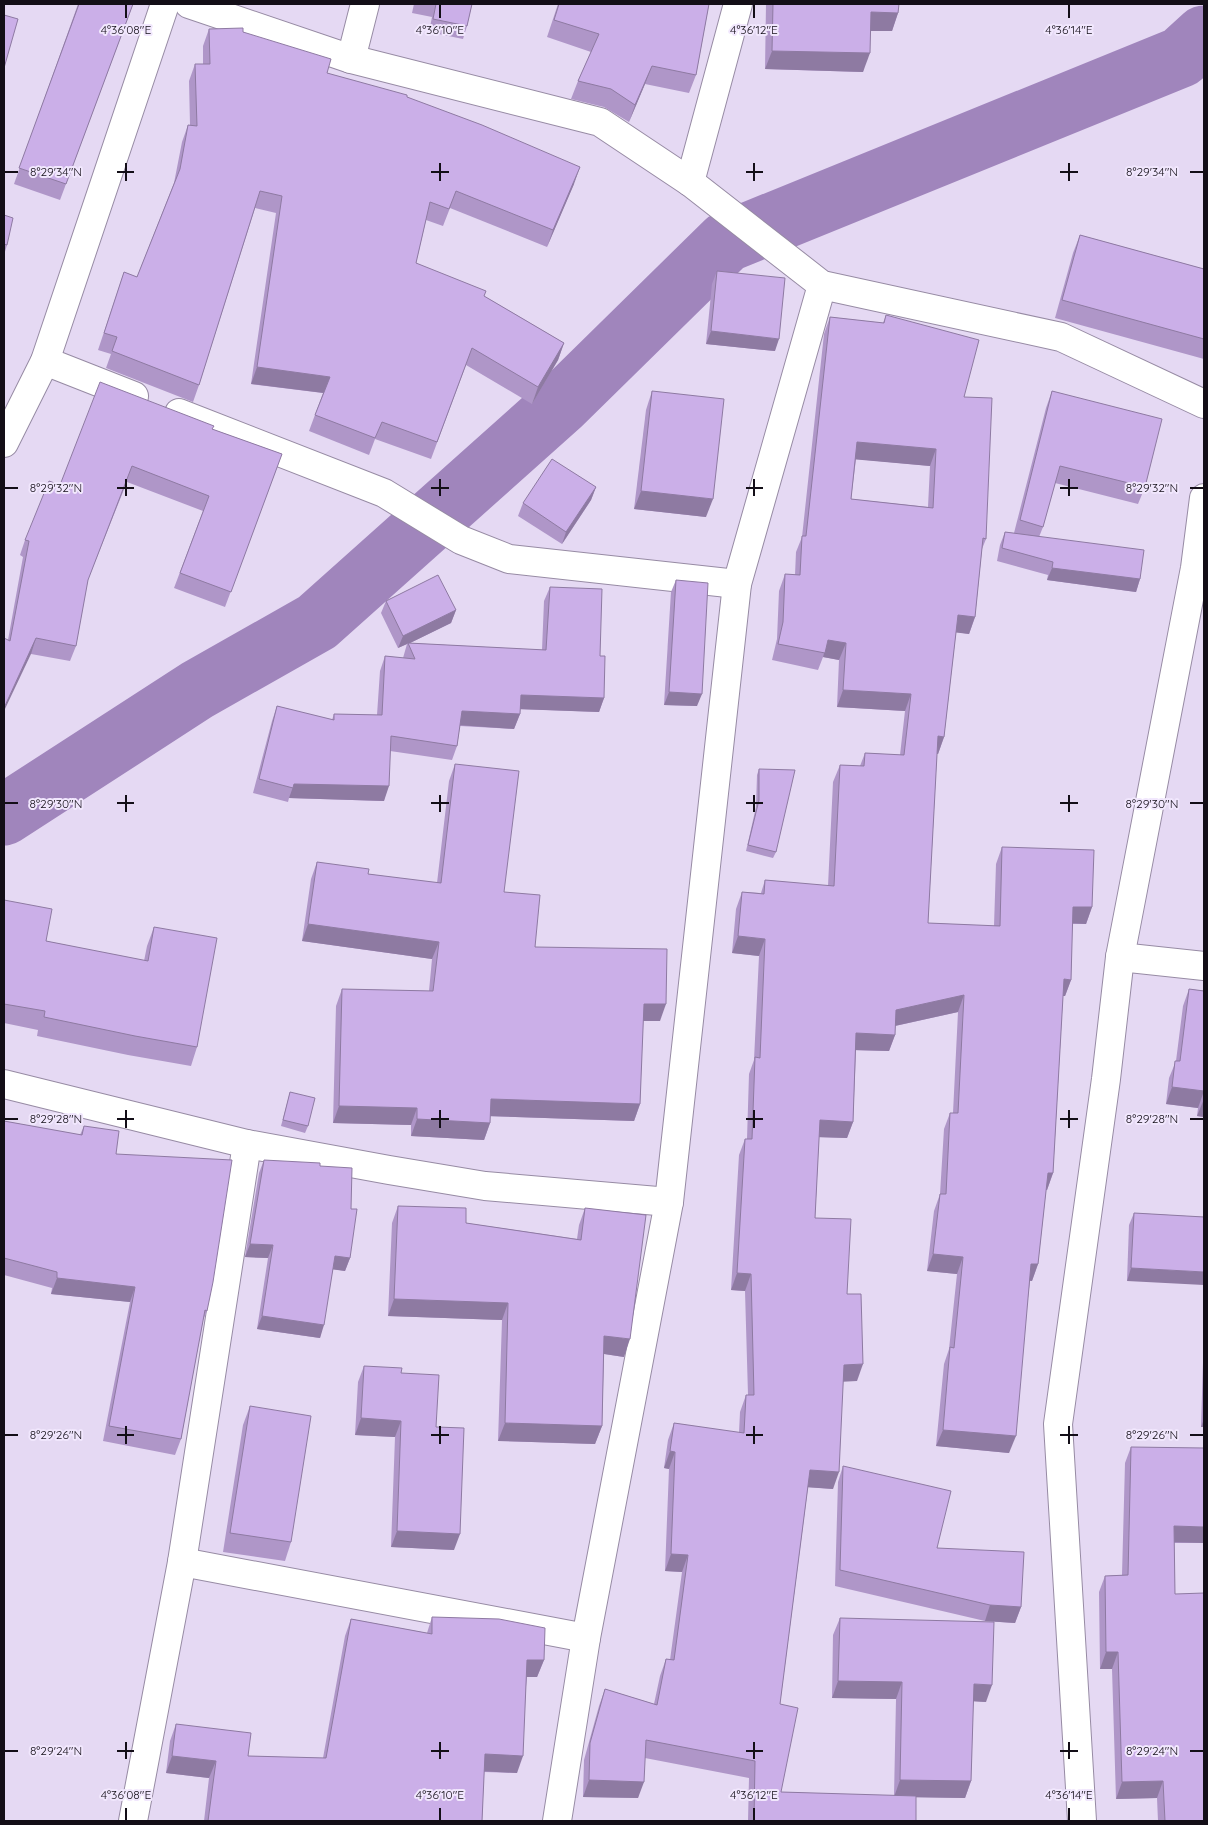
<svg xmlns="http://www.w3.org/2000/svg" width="1208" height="1825" viewBox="0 0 1208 1825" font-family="Quicksand,sans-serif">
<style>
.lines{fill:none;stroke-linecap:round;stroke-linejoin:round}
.river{stroke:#a085bc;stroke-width:61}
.minor-casing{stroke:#978ba4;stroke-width:30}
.minor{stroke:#fff;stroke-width:28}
.wall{fill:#af96c8;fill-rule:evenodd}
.shaded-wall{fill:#8e7aa2}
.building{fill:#cbafe8;stroke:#8e7aa2;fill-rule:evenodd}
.ticks{fill:none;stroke:#130e17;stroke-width:2}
.ticks-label{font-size:12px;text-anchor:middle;fill:#130e17;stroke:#f1e7fd;stroke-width:4;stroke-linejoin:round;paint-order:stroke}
</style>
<rect width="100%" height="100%" fill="#e5d9f3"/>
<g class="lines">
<!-- river -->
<path class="river" d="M4 815 197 690 317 622 561 404 726 242 1181 57 1204 36"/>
<defs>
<g id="minor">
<path d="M189 4 351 59 600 122 690 182 822 285 1061 337 1204 404"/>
<path d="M351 59 365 4"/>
<path d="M690 182 738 4"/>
<path d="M45 361 134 396"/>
<path d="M179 413 384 493 461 540 509 559 737 584"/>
<path d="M4 443 45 361 165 4"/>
<path d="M1120 957 1204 966"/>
<path d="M4 1084 247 1144 389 1170 485 1186 669 1202"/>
<path d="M182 1562 586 1638"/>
<path d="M133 1821 182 1562 247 1144"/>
<path d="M557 1821 586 1638 669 1202 737 584 822 285"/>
<path d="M1082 1821 1058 1424 1106 1079 1120 957 1195 568 1204 498"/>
</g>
</defs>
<!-- minor casing -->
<use href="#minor" class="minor-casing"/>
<!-- minor -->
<use href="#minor" class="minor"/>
</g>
<!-- wall -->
<g class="wall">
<path d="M78 4H133L60 200 14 184Z"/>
<path d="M414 4H472L467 26 463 39 429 32 432 17 412 13Z"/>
<path d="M558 4H709L696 75 689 93 645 84 629 122 604 107 571 99 578 81 591 52 547 37Z"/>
<path d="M766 4H899L898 13 892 31H871L863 72 765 69Z"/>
<path d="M209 29 243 32 327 73 407 97 574 184 547 247 450 208 443 226 426 220 416 263 484 296 564 343 558 360 532 404 466 365 431 459 375 439 369 455 309 431 323 393 251 384 276 213 255 208 199 385 193 402 106 368 111 354 98 350 124 272 137 277 174 183 182 142 188 125H190L189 81 195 64H203V46Z"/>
<path d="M4 215 7 245 4 255Z"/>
<path d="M1080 235 1204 269V359L1055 318 1073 253Z"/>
<path d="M717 271 775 351 706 344 712 284Z"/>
<path d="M886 315 964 397 986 539 982 549 975 617 969 634 956 632 944 737 938 754 937 753 928 923 994 926 996 864 1002 847 1092 907 1086 924H1072L1071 980 1065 996H1063L1053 1173 1047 1190H1046L1038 1264 1032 1281H1030L1009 1453 936 1446 944 1364 949 1349 957 1274 927 1271 934 1211 940 1194 944 1129 950 1113H953L958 1012 895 1026V1035L889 1051 856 1050 853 1122 847 1138 819 1137 815 1218 847 1294 857 1381H843L833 1489 808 1487 780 1704 781 1792 894 1796 896 1699 832 1698 833 1635 840 1618 986 1702 973 1701 971 1781 965 1798 916 1797V1821H748L749 1778 645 1758 638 1798 583 1797 584 1760 599 1706 605 1689 654 1704 660 1676 666 1659 670 1660 682 1572 665 1571 669 1469 664 1468 668 1440 674 1423 739 1433 740 1412 746 1395H748L745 1291 731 1290 739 1155 745 1139H747L749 1074 754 1060 759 956 732 953 736 909 742 892 761 893 765 880 828 886 833 782 840 765 860 766 865 753 900 755 905 711 837 707 839 660 823 657 818 670 772 660 777 639 779 591 785 574 795 575 796 552 802 537 824 334 830 317 883 323ZM856 459 930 466 928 507 851 499Z"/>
<path d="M652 391 706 517 634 509 646 410Z"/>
<path d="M1052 391 1145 487 1138 504 1055 483 1043 527 1039 537 1140 579 1136 592 1047 580 1048 575 997 561 1000 545 1005 532 1014 533 1046 408Z"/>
<path d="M212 429 282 454 225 607 174 588 203 511 127 482 87 582 76 646 70 661 31 654 8 640 23 557 20 555 25 540 60 485Z"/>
<path d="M596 487 591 500 562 544 518 516 523 503Z"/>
<path d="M676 580 697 706 664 705 671 592Z"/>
<path d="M550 587 600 656 604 698 599 712 520 709V714L514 729 460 726 457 746 452 760 390 751 384 801 289 798 288 802 253 793 272 721 277 706 332 720 334 714 377 715 380 671 385 656 403 658 407 644 398 648 381 613 386 601 456 610 451 623 410 643 542 650 544 601Z"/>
<path d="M455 764 504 892 535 947 660 1021H643L640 1104 634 1121 490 1116V1123L484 1140 411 1136V1125L333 1123 336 1006 342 989 429 991 432 959 302 941 311 879 317 862 368 874 437 883 449 781Z"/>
<path d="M759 769 776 852 773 858 746 851 756 807 757 775Z"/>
<path d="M4 900 46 941 144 961 147 946 154 927 197 1047 191 1066 128 1055 37 1036 38 1030 4 1023Z"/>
<path d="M1189 989 1204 991V1117L1197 1116 1198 1108 1166 1104 1169 1078 1176 1061 1183 1006Z"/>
<path d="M290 1092 308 1126 305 1133 281 1126Z"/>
<path d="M4 1121 80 1135 84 1126 116 1154 207 1311 203 1320 181 1439 175 1455 103 1441 130 1302 51 1294 52 1288 4 1275Z"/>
<path d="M264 1160 320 1166 350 1258 345 1271 333 1269 320 1338 257 1329 268 1258 245 1257 259 1173Z"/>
<path d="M398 1206 466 1223 577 1239 579 1225 585 1208 624 1357 604 1354 602 1426 595 1444 498 1441 502 1320 388 1316 392 1223Z"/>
<path d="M1134 1213 1204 1217 1127 1281 1129 1225Z"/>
<path d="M1204 1358V1427H1201L1203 1362Z"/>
<path d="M364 1366 401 1373 436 1427 454 1550 391 1547 395 1437 355 1435 358 1382Z"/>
<path d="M250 1406 291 1542 285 1561 223 1552 243 1425Z"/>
<path d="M1131 1447 1204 1543H1174L1175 1594 1204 1821H1158L1157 1798 1116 1799 1112 1669H1100L1099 1592 1105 1576 1122 1575 1125 1463Z"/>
<path d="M843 1466 937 1548 1021 1607 1015 1623 985 1621 835 1586 838 1482Z"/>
<path d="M432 1617 544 1660 537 1677H527L517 1773 484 1772 482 1821H204L209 1778 166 1773 170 1741 176 1724 248 1756 323 1758 345 1636 351 1619 427 1633Z"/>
</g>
<!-- shaded-wall -->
<g class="shaded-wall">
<path d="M871 12 898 13 892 31H865Z"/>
<path d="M772 51 870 53 863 72 765 69Z"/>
<path d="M652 66 645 84 629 122 635 105Z"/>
<path d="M580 167 574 184 547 247 553 230Z"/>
<path d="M711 331 779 339 775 351 706 344Z"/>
<path d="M564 343 558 360 532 404 538 387Z"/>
<path d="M257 367 330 377 324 393 251 384Z"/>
<path d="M857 442 936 449 930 466 851 459Z"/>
<path d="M596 487 591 500 562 544 566 532Z"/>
<path d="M641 491 713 499 706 517 634 509Z"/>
<path d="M1052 568 1140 579 1136 592 1047 580Z"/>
<path d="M456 610 451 623 408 644V643L407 644 398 648 403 636Z"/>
<path d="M958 615 975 617 969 634 952 632Z"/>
<path d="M36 638 31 654 4 711V708Z"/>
<path d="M828 640 846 643 839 660 823 657Z"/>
<path d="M843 690 911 694 905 711 837 707Z"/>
<path d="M669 692 702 694 697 706 664 705Z"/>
<path d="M521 695 604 698 599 712 515 709Z"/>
<path d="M462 711 520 714 514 729 457 725Z"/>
<path d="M938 736 944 737 938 754 932 753Z"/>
<path d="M294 784 389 786 384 801 289 798Z"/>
<path d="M1073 907H1092L1086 924 1067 923Z"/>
<path d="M308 924 439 942 432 959 302 941Z"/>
<path d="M738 936 765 939 759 956 732 953Z"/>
<path d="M1064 979 1071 980 1065 996H1057Z"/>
<path d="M964 995 958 1012 890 1027 896 1010Z"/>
<path d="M644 1004H666L660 1021H638Z"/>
<path d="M856 1033 895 1035 889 1051 850 1050Z"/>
<path d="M1172 1087 1204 1091 1198 1108 1166 1104Z"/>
<path d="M491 1099 640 1104 634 1121 484 1116Z"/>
<path d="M1204 1099V1117L1197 1116Z"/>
<path d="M339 1106 417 1108 411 1125 333 1123Z"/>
<path d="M417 1119 490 1123 484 1140 411 1136Z"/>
<path d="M820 1120 853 1122 847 1138 814 1137Z"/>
<path d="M1048 1173H1053L1047 1190H1042Z"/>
<path d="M250 1244 273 1245 268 1258 245 1257Z"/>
<path d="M933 1254 963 1257 957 1274 927 1271Z"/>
<path d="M335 1256 350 1258 345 1271 330 1269Z"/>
<path d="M1031 1264H1038L1032 1281 1025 1280Z"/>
<path d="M1131 1268 1204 1272V1285L1127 1281Z"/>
<path d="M737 1273 751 1274 745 1291 731 1290Z"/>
<path d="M57 1278 135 1287 130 1302 51 1294Z"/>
<path d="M394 1299 508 1303 502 1320 388 1316Z"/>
<path d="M262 1316 324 1325 320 1338 257 1329Z"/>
<path d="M604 1336 630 1339 624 1357 598 1353Z"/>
<path d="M863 1364 857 1381 838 1382 844 1365Z"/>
<path d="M361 1418 401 1421 395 1437 355 1435Z"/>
<path d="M1204 1419V1427H1201Z"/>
<path d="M505 1423 602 1426 595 1444 498 1441Z"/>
<path d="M943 1430 1016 1436 1009 1453 936 1446Z"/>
<path d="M670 1451 675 1452 669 1469 664 1468Z"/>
<path d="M810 1470 839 1472 833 1489 804 1487Z"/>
<path d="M1174 1526 1204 1527V1543L1168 1542Z"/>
<path d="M397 1531 460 1534 454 1550 391 1547Z"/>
<path d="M671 1554 688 1555 682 1572 665 1571Z"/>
<path d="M990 1605 1021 1607 1015 1623 985 1621Z"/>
<path d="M1106 1652H1118L1112 1669H1100Z"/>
<path d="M527 1660H544L537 1677H521Z"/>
<path d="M838 1681 902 1682 896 1699 832 1698Z"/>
<path d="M974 1684 992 1685 986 1702 968 1701Z"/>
<path d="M485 1754 523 1756 517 1773 479 1771Z"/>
<path d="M172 1756 216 1761 209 1778 166 1773Z"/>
<path d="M589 1780 644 1782 638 1798 583 1797Z"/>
<path d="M900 1780 971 1781 965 1798 894 1797Z"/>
<path d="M1163 1781 1157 1798 1116 1799 1122 1782Z"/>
</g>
<!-- building -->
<g class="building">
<path d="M79 4H133L66 184 19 168Z"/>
<path d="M433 4H472L467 26 433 19 436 4Z"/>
<path d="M559 4H709L696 75 652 66 635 105 611 89 578 81 599 34 554 20Z"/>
<path d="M773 4H899L898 13 871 12 870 53 772 51Z"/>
<path d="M4 15 18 19 4 68Z"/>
<path d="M243 28V32L331 59 327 73 407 95V97L482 125 580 167 553 230 456 191 449 209 430 202 416 263 486 291 484 296 564 343 538 387 472 348 437 442 382 422 375 438 315 415 330 377 257 367 282 196 260 191 199 385 112 351 117 337 104 333 124 272 137 277 180 169 188 125 197 126 195 64H210L209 29Z"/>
<path d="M4 215 13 218 7 245 4 244Z"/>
<path d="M1080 235 1204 269V339L1062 300Z"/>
<path d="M717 271 785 278 779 339 711 331Z"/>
<path d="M886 315 979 340 964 397 992 398 986 539 983 538 975 617 958 615 944 737 938 736 928 923 1000 926 1002 847 1094 850 1092 907H1073L1071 980 1064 979 1053 1173H1048L1038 1264H1031L1016 1436 943 1430 950 1347 954 1348 963 1257 933 1254 940 1194H946L950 1113H958L964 995 896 1010 895 1035 856 1033 853 1122 820 1120 815 1218 851 1219 847 1294H861L863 1364 844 1365 839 1472 810 1470 780 1704 798 1708 781 1792 916 1796V1821H754L755 1761 646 1740 644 1782 589 1780 590 1743 605 1689 657 1705 666 1659 674 1660 688 1555 671 1554 675 1452 670 1451 674 1423 744 1433 746 1395H754L751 1274 737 1273 745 1139H752L755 1057 760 1058 765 939 738 936 742 892 764 894 765 880 834 886 840 765 864 766 865 753 904 755 911 694 843 690 846 643 828 640 825 653 778 644 783 622 785 574 800 575 802 536H806L830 317 884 323ZM857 442 936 449 933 508 851 499Z"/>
<path d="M100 382 214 426 212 429 282 454 231 592 180 573 209 496 132 466 88 580 76 646 36 638 4 708V638L10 641 29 541 25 540 49 481 60 485Z"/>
<path d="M652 391 724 399 713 499 641 491Z"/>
<path d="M1052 391 1162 419 1145 487 1060 466 1043 527 1020 520Z"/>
<path d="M552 459 596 487 566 532 523 503Z"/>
<path d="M1005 532 1144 550 1140 579 1052 568 1053 562 1002 548Z"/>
<path d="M438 575 456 610 403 636 386 601Z"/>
<path d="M676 580 708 583 702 694 669 692Z"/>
<path d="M550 587 602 589 600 656H605L604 698 521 695 520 714 462 711 457 746 391 736 389 786 294 784 293 788 259 779 277 706 334 720V714L382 715 385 656 415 659 408 643 546 650Z"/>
<path d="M455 764 519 771 504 892 540 895 535 947 667 949 666 1004H644L640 1104 491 1099 490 1123 417 1119V1108L339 1106 342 989 433 991 439 942 308 924 317 862 369 869 368 874 441 883Z"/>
<path d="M759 769 795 770 776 852 748 845 759 800Z"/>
<path d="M4 900 52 909 46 941 148 961 154 927 217 938 197 1047 135 1036 44 1017 45 1011 4 1004Z"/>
<path d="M1189 989 1204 991V1091L1172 1087 1175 1061H1180Z"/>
<path d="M290 1092 315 1098 308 1126 283 1120Z"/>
<path d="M4 1121 82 1135 84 1126 119 1131 116 1154 232 1160 213 1282 207 1311 205 1310 181 1439 109 1426 135 1287 57 1278V1272L4 1258Z"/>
<path d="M264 1160 320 1163V1166L352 1168 351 1209H357L350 1258 335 1256 324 1325 262 1316 273 1245 250 1244Z"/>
<path d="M398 1206 466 1208V1223L581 1240 585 1208 646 1215 630 1339 604 1336 602 1426 505 1423 508 1303 394 1299Z"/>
<path d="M1134 1213 1204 1217V1272L1131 1268Z"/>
<path d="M364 1366 402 1368 401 1373 439 1375 436 1427 464 1428 460 1534 397 1531 401 1421 361 1418Z"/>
<path d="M250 1406 311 1416 291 1542 230 1533Z"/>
<path d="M1131 1447 1204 1448V1527L1174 1526 1175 1594 1204 1593V1821H1165L1163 1781 1122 1782 1118 1652H1106L1105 1576 1128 1575Z"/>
<path d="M843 1466 951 1491 937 1548 1024 1552 1021 1607 990 1605 840 1570Z"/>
<path d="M432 1617 499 1619 545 1628 544 1660H527L523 1756 485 1754 482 1821H208L216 1761 172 1756 176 1724 251 1733 248 1756 326 1758 351 1619 432 1634Z"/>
<path d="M840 1618 994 1622 992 1685 974 1684 971 1781 900 1780 902 1682 838 1681Z"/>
</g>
<!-- ticks -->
<path class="ticks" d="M126 5V18M440 5V18M754 5V18M1069 5V18M126 163V181M440 163V181M754 163V181M1069 163V181M5 172H18M117 172H134M431 172H449M746 172H763M1060 172H1078M1190 172H1203M126 479V496M440 479V496M754 479V496M1069 479V496M5 488H18M117 488H134M431 488H449M746 488H763M1060 488H1078M1190 488H1203M126 795V812M440 795V812M754 795V812M1069 795V812M5 803H18M117 803H134M431 803H449M746 803H763M1060 803H1078M1190 803H1203M126 1110V1128M440 1110V1128M754 1110V1128M1069 1110V1128M5 1119H18M117 1119H134M431 1119H449M746 1119H763M1060 1119H1078M1190 1119H1203M126 1426V1444M440 1426V1444M754 1426V1444M1069 1426V1444M5 1435H18M117 1435H134M431 1435H449M746 1435H763M1060 1435H1078M1190 1435H1203M126 1742V1759M440 1742V1759M754 1742V1759M1069 1742V1759M5 1751H18M117 1751H134M431 1751H449M746 1751H763M1060 1751H1078M1190 1751H1203M126 1808V1820M440 1808V1820M754 1808V1820M1069 1808V1820"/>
<g class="ticks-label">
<text x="126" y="34">4°36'08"E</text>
<text x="440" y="34">4°36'10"E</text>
<text x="754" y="34">4°36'12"E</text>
<text x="1069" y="34">4°36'14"E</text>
<text x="56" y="176">8°29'34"N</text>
<text x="1152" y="176">8°29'34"N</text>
<text x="56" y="492">8°29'32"N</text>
<text x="1152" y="492">8°29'32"N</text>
<text x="56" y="808">8°29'30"N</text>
<text x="1152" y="808">8°29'30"N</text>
<text x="56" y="1123">8°29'28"N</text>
<text x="1152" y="1123">8°29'28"N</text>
<text x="56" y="1439">8°29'26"N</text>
<text x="1152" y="1439">8°29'26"N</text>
<text x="56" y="1755">8°29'24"N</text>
<text x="1152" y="1755">8°29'24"N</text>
<text x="126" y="1799">4°36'08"E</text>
<text x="440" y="1799">4°36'10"E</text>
<text x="754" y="1799">4°36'12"E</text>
<text x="1069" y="1799">4°36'14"E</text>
</g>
<!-- border -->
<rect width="1208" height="1825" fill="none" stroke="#130e17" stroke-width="10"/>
</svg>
